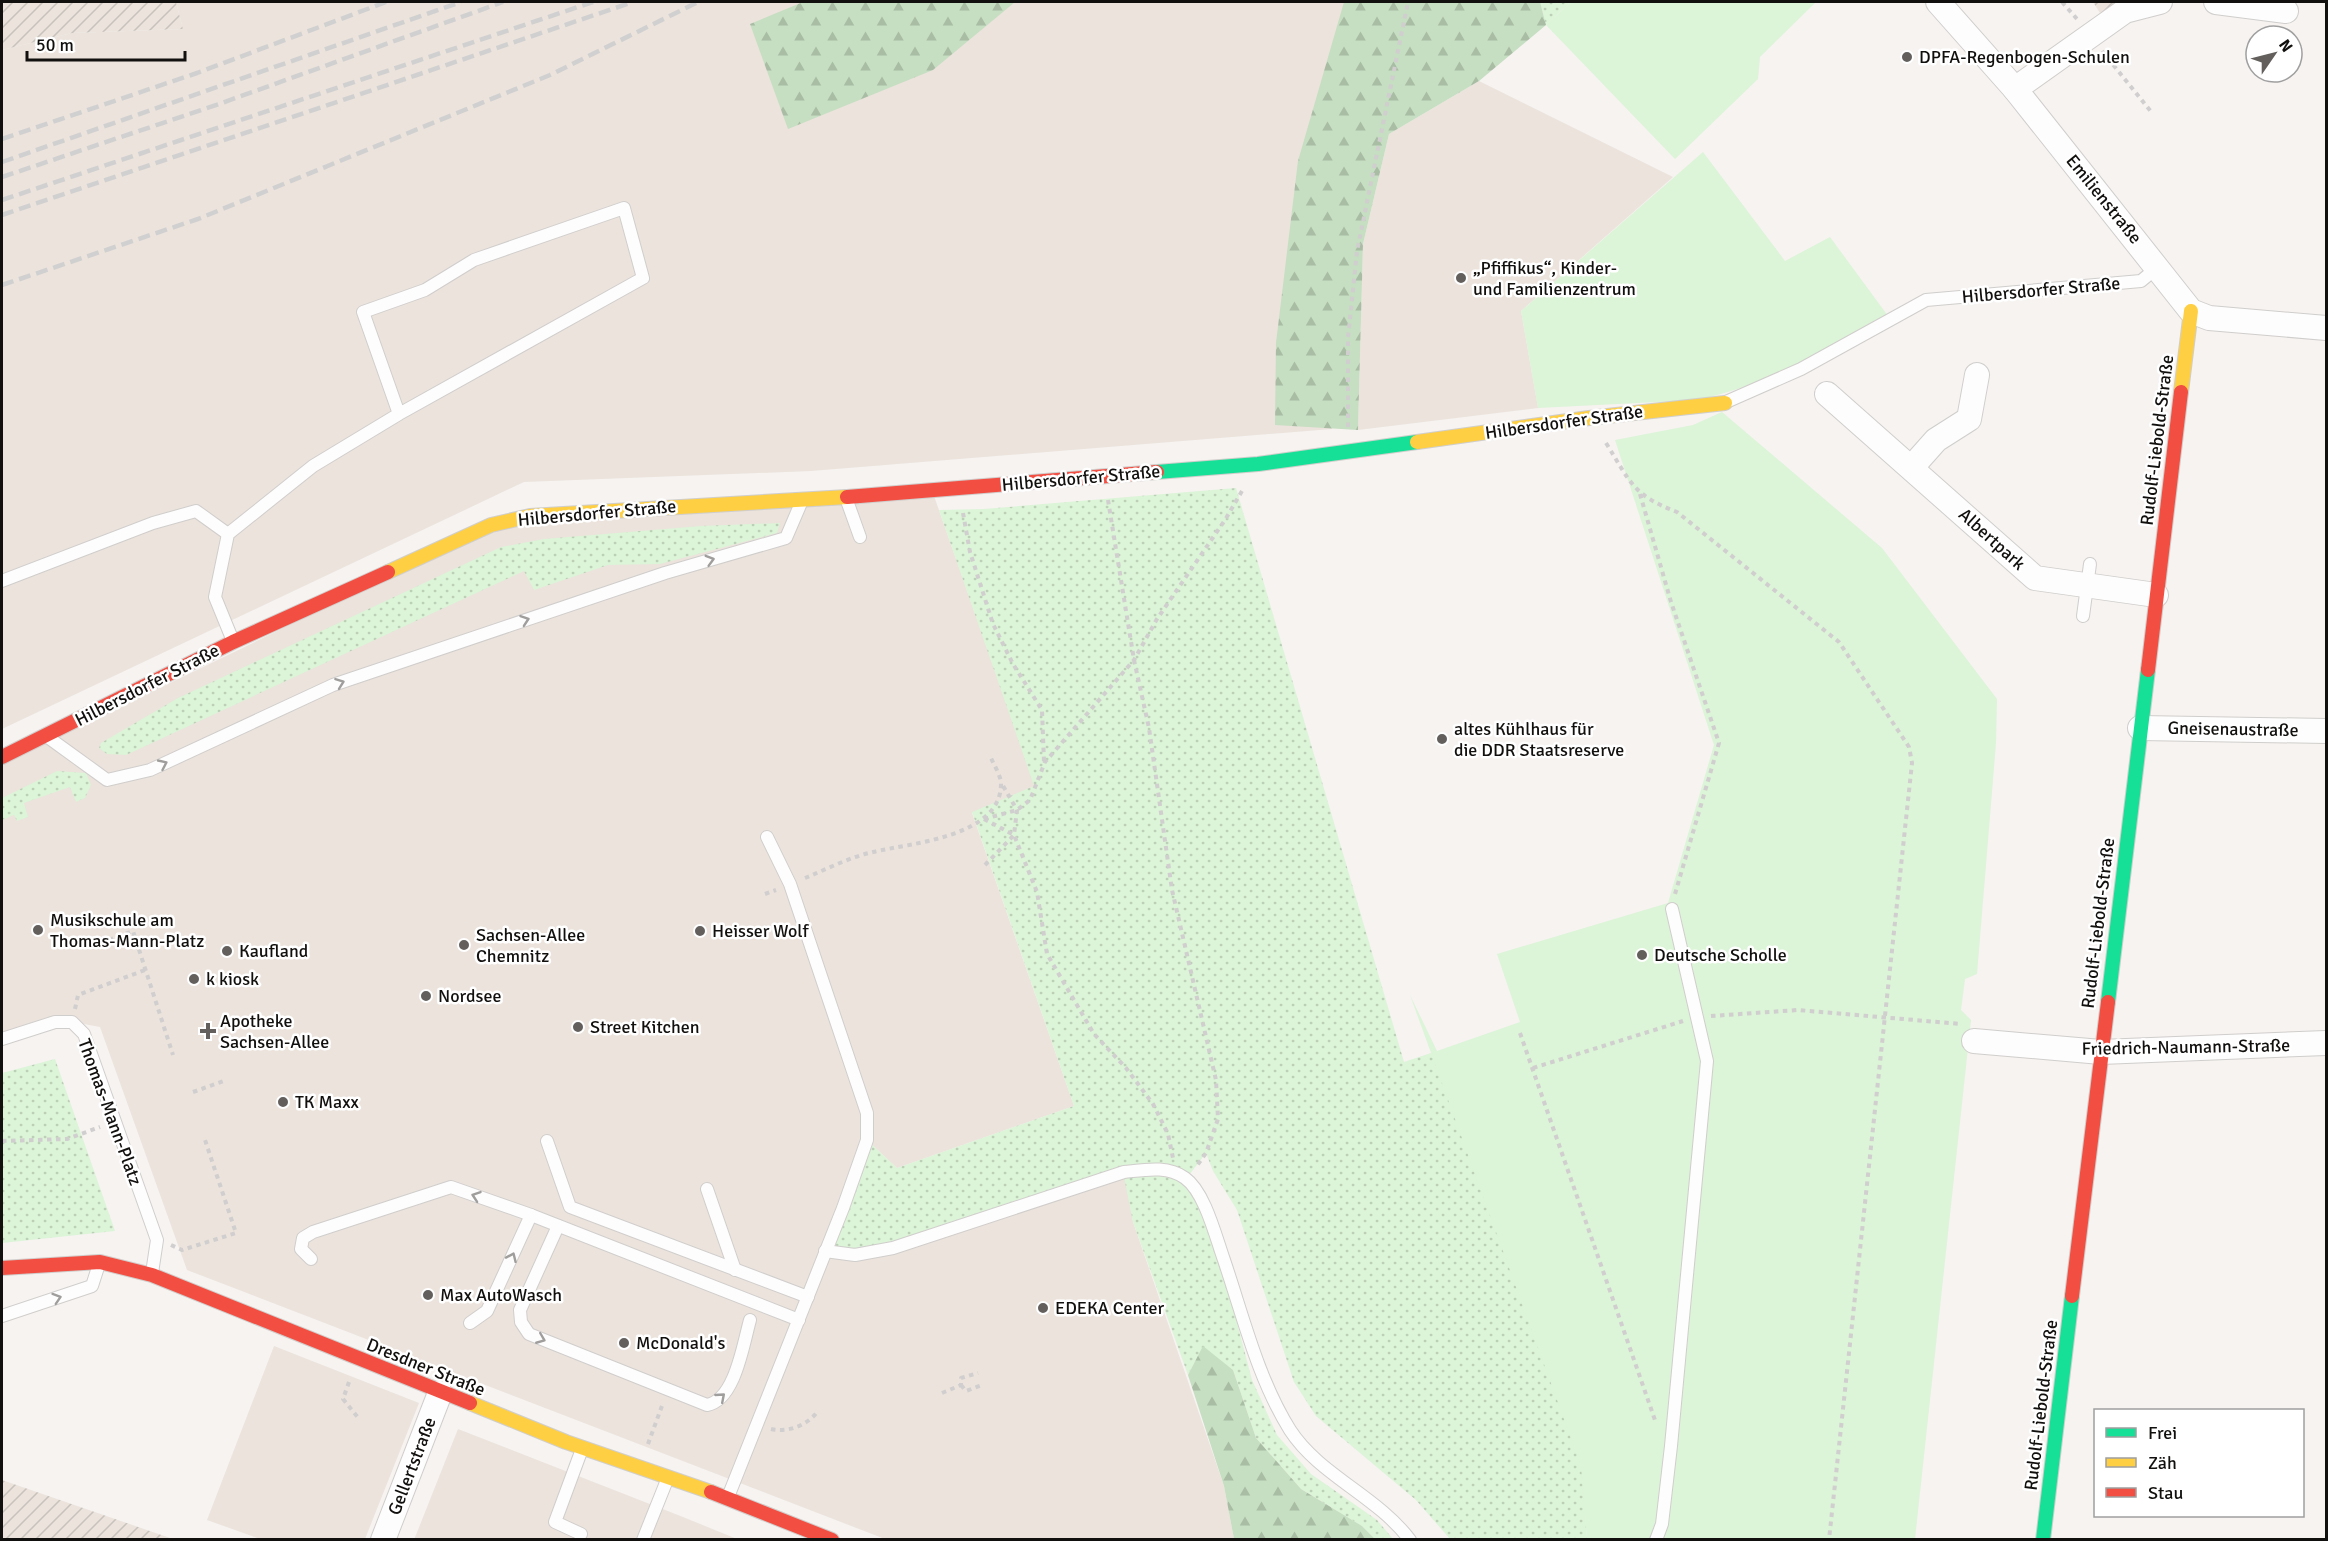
<svg xmlns="http://www.w3.org/2000/svg" width="2328" height="1541" viewBox="0 0 2328 1541" font-family="Signika,sans-serif">
<style>
.built{fill:#ebe3dc}
.industrial{fill:url(#industrial-furrows)}
.grass{fill:url(#grass-dots)}
.forest{fill:url(#forest-firs)}
.garden{fill:#dcf4d7}
.lines{fill:none;stroke-linecap:round;stroke-linejoin:round}
.lane-casing{stroke:#d0cecc;stroke-width:14}
.street-casing{stroke:#d0cecc;stroke-width:26}
.fast-casing{stroke:#d0cecc;stroke-width:16}
.slow-casing{stroke:#d0cecc;stroke-width:16}
.jam-casing{stroke:#d0cecc;stroke-width:16}
.path{stroke:#d0cece;stroke-width:4;stroke-dasharray:4.5 4.5;stroke-linecap:butt}
.lane{stroke:#fefdfd;stroke-width:12}
.street{stroke:#fefdfd;stroke-width:24}
.fast{stroke:#16e098;stroke-width:14}
.slow{stroke:#ffcf43;stroke-width:14}
.jam{stroke:#f24e42;stroke-width:14}
.rail{stroke:#d1d0d0;stroke-width:4.5;stroke-dasharray:12 6;stroke-linecap:butt}
.oneway{stroke:#a09e9d}
.poi-dot{fill:#625f5d;stroke:#fff;stroke-width:2}
.labels{text-anchor:middle;stroke-width:5;stroke-linejoin:round;paint-order:stroke}
.poi-label{font-size:18px;fill:#12100e;stroke:#fff;text-anchor:start}
.street-label{font-size:18px;fill:#12100e;stroke:#fff}
</style>
<defs>
<pattern id="industrial-furrows" width="10" height="10" patternUnits="userSpaceOnUse" patternTransform="scale(1.5)"><rect width="10" height="10" fill="#ebe3dc"/><path d="M-1 1l2-2M0 10L10 0M9 11l2-2" fill="none" stroke="#c8c2bc"/></pattern>
<pattern id="grass-dots" width="8" height="8" patternUnits="userSpaceOnUse" patternTransform="scale(1.5)"><rect width="8" height="8" fill="#dcf4d7"/><path d="M2 2h.1M6 6h.1" fill="none" stroke="#bcd0b7" stroke-width="1.8" stroke-linecap="round"/></pattern>
<pattern id="forest-firs" width="22" height="20" patternUnits="userSpaceOnUse" patternTransform="scale(1.5)"><rect width="22" height="20" fill="#c6dec1"/><path d="M5 1l3.5 6h-7zM16 11l3.5 6h-7z" fill="#a9bda5"/></pattern>
</defs>
<rect width="100%" height="100%" fill="#f6f3f1"/>
<!-- built -->
<g class="built">
<path d="M176 2H1392L1332 429 811 471 524 482 2 729V50L72 33 183 29Z"/>
<path d="M1479 81 1673 177 1521 311 1538 408 1358 430 1363 244 1389 134Z"/>
<path d="M933 493 1035 786 972 813 1074 1106 897 1168 867 1140 843 1208 1124 1172 1133 1222 1224 1486 1234 1539H885L187 1270 100 1027 57 1019 2 1036V764L493 527Z"/>
<path d="M274 1346 419 1403 365 1539H260L207 1520Z"/>
<path d="M458 1429 683 1517 737 1539 414 1540Z"/>
</g>
<!-- industrial -->
<g class="industrial">
<path d="M2 2H176L183 29 72 33 2 50Z"/>
<path d="M2093 2H2123L2100 13Z"/>
<path d="M2 1480 173 1539H2Z"/>
</g>
<!-- grass -->
<g class="grass">
<path d="M1540 2H1571L1546 25Z"/>
<path d="M1236 488 1404 1062 1437 1051 1582 1466 1587 1539H1450L1416 1500 1316 1416 1294 1382 1237 1210 1213 1171 1206 1153 1186 1179 1211 1224 1252 1380 1277 1435 1311 1474 1377 1520 1393 1539H1375L1362 1526 1301 1489 1256 1438 1233 1370 1203 1347 1188 1375 1133 1222 1123 1172 893 1248 825 1251 867 1140 897 1168 1074 1106 972 812 1034 786 939 510 984 509Z"/>
<path d="M780 523 777 533 660 564 608 565 534 590 524 571 126 755 107 754 99 748 101 743 178 698 501 547 544 539 701 526Z"/>
<path d="M57 771 86 773 91 785 85 798 76 802 70 787 24 803 28 817 17 821 14 815 2 820V798Z"/>
<path d="M55 1059 115 1231 2 1243V1073Z"/>
</g>
<!-- forest -->
<g class="forest">
<path d="M803 2H1015L933 70 788 129 750 24Z"/>
<path d="M1344 2H1540L1546 25 1479 81 1389 134 1363 244 1358 430 1275 425 1276 343 1298 161Z"/>
<path d="M1203 1346 1233 1370 1256 1438 1301 1489 1362 1526 1375 1539H1234L1224 1486 1188 1375Z"/>
</g>
<!-- garden -->
<g class="garden">
<path d="M1571 2H1816L1760 57 1758 79 1675 159 1546 25Z"/>
<path d="M1703 152 1785 261 1830 237 1891 320C1829 350 1765 386 1697 400L1538 408 1521 311Z"/>
<path d="M1722 412 1882 548 1997 699 1996 743 1977 974 1965 979 1961 1010 1971 1020 1915 1539H1587L1581 1466 1410 995 1437 1051 1520 1022 1497 954 1668 903 1714 745 1615 440 1693 425Z"/>
</g>
<g class="lines">
<defs>
<g id="lane">
<path d="M1726 402 1801 369 1926 300 2141 281 2159 266"/>
<path d="M846 498 860 537"/>
<path d="M2 581 153 523 196 511 228 534"/>
<path d="M2083 616 2090 564"/>
<path d="M233 641 215 597 228 534 313 466 399 414 643 278 624 208 474 260 425 290 363 312 399 414"/>
<path d="M49 738 107 780 150 770 333 685 665 573 786 538 801 503"/>
<path d="M2 1039 55 1022H72L84 1034 157 1240 152 1273"/>
<path d="M547 1141 570 1207 808 1297"/>
<path d="M707 1189 735 1270"/>
<path d="M558 1226 520 1310 521 1322 529 1334 707 1405C735 1400 743 1345 750 1320"/>
<path d="M825 1251 855 1255 893 1248 1124 1172C1144 1170 1167 1165 1185 1178 1205 1192 1216 1238 1224 1260 1243 1316 1258 1379 1290 1430 1319 1475 1377 1496 1410 1540"/>
<path d="M311 1259 301 1249 303 1238 313 1232 451 1187 531 1215 799 1320"/>
<path d="M2 1316 92 1286 99 1264"/>
<path d="M470 1323 487 1311 531 1215"/>
<path d="M728 1497 843 1208 867 1140V1113L790 884 767 837"/>
<path d="M581 1534 555 1522 582 1449"/>
<path d="M643 1540 667 1480"/>
<path d="M1656 1540 1662 1524 1671 1446 1707 1061 1672 909"/>
</g>
<g id="street">
<path d="M1938 2 2015 89 2191 311 2209 318 2326 328"/>
<path d="M2216 2 2286 11"/>
<path d="M2015 89 2125 11 2160 2"/>
<path d="M1827 394 2035 578 2156 595"/>
<path d="M1912 467 1936 440 1969 419 1977 375"/>
<path d="M2140 728 2326 731"/>
<path d="M1974 1041 2101 1052 2326 1043"/>
<path d="M383 1540 440 1393"/>
</g>
<g id="fast">
<path d="M1157 472 1258 464 1417 442"/>
<path d="M2108 1002 2148 670"/>
<path d="M2043 1540 2072 1296"/>
</g>
<g id="slow">
<path d="M2181 392 2191 311"/>
<path d="M1417 442 1589 418 1725 403"/>
<path d="M388 572 491 525 530 516 847 497"/>
<path d="M470 1403 566 1442 711 1492"/>
</g>
<g id="jam">
<path d="M847 497 1157 472"/>
<path d="M2148 670 2181 392"/>
<path d="M2 757 233 642 388 572"/>
<path d="M2 1268 100 1262 152 1275 470 1403"/>
<path d="M2072 1296 2108 1002"/>
<path d="M711 1492 832 1540"/>
</g>
</defs>
<!-- lane casing -->
<use href="#lane" class="lane-casing"/>
<!-- street casing -->
<use href="#street" class="street-casing"/>
<!-- fast casing -->
<use href="#fast" class="fast-casing"/>
<!-- slow casing -->
<use href="#slow" class="slow-casing"/>
<!-- jam casing -->
<use href="#jam" class="jam-casing"/>
<!-- path -->
<g class="path">
<path d="M2062 2 2077 19"/>
<path d="M2102 51 2153 114"/>
<path d="M1348 427V338L1357 251 1408 2"/>
<path d="M1606 443C1630 481 1632 495 1677 512L1839 642 1909 747 1912 763 1829 1540"/>
<path d="M1640 494 1671 602 1719 743 1675 894"/>
<path d="M1108 500 1134 660 1149 728 1172 890 1216 1080 1218 1119 1206 1153 1196 1167"/>
<path d="M963 513 970 552 993 624 1013 664 1042 710 1044 762"/>
<path d="M984 819 1017 810 1030 800 1045 762 1134 660 1157 619 1225 520 1242 491"/>
<path d="M984 819 1014 835 1037 892 1047 954 1094 1034 1126 1068 1153 1104 1168 1134 1173 1158"/>
<path d="M985 865 1014 835 1017 810 1002 784"/>
<path d="M805 878C827 869 850 857 873 852 911 843 1001 837 1001 784 1001 776 994 765 991 758"/>
<path d="M765 894 776 890"/>
<path d="M109 940 133 931 173 1055"/>
<path d="M75 1009 78 995 145 970"/>
<path d="M1711 1016 1798 1010 1961 1024"/>
<path d="M1520 1033 1656 1423"/>
<path d="M1533 1068 1683 1021"/>
<path d="M193 1092 224 1081"/>
<path d="M2 1141 67 1139 100 1127"/>
<path d="M171 1245 182 1250 236 1233 204 1137"/>
<path d="M349 1382 343 1399 360 1420"/>
<path d="M961 1385 966 1391 982 1385"/>
<path d="M942 1393 961 1385V1378L978 1373"/>
<path d="M771 1429C788 1433 808 1425 818 1411"/>
<path d="M648 1444 663 1403"/>
</g>
<!-- lane -->
<use href="#lane" class="lane"/>
<!-- street -->
<use href="#street" class="street"/>
<!-- fast -->
<use href="#fast" class="fast"/>
<!-- slow -->
<use href="#slow" class="slow"/>
<!-- jam -->
<use href="#jam" class="jam"/>
<!-- rail -->
<g class="rail">
<path d="M2 139 197 73 386 2"/>
<path d="M2 162 461 2"/>
<path d="M2 177 219 104 503 2"/>
<path d="M2 200 593 2"/>
<path d="M2 215 633 2"/>
<path d="M2 285 198 219 550 75 698 2"/>
</g>
</g>
<!-- one-way arrows -->
<defs><path id="oneway-chevron" d="M-2-3.5L2.5 0L-2 3.5" fill="none" stroke-width="1.6" stroke-linecap="round" stroke-linejoin="round" transform="scale(1.5)"/></defs>
<g class="oneway">
<use href="#oneway-chevron" transform="translate(710 560) rotate(-16)"/>
<use href="#oneway-chevron" transform="translate(525 620) rotate(-19)"/>
<use href="#oneway-chevron" transform="translate(340 683) rotate(-20)"/>
<use href="#oneway-chevron" transform="translate(163 764) rotate(-25)"/>
<use href="#oneway-chevron" transform="translate(476 1196) rotate(-161)"/>
<use href="#oneway-chevron" transform="translate(512 1257) rotate(-66)"/>
<use href="#oneway-chevron" transform="translate(57 1298) rotate(-18)"/>
<use href="#oneway-chevron" transform="translate(541 1339) rotate(22)"/>
<use href="#oneway-chevron" transform="translate(721 1397) rotate(-41)"/>
</g>
<!-- markers -->
<g class="poi-dot">
<circle cx="1907" cy="57" r="6"/>
<circle cx="1461" cy="278" r="6"/>
<circle cx="1442" cy="739" r="6"/>
<circle cx="38" cy="930" r="6"/>
<circle cx="700" cy="931" r="6"/>
<circle cx="464" cy="945" r="6"/>
<circle cx="227" cy="951" r="6"/>
<circle cx="1642" cy="955" r="6"/>
<circle cx="194" cy="979" r="6"/>
<circle cx="426" cy="996" r="6"/>
<circle cx="578" cy="1027" r="6"/>
<path d="M205 1022h6v6h6v6h-6v6h-6v-6h-6v-6h6z"/>
<circle cx="283" cy="1102" r="6"/>
<circle cx="428" cy="1295" r="6"/>
<circle cx="1043" cy="1308" r="6"/>
<circle cx="624" cy="1343" r="6"/>
</g>
<g class="labels">
<!-- poi labels -->
<g class="poi-label">
<text x="1919" y="63">DPFA-Regenbogen-Schulen</text>
<text x="1473" y="274">„Pfiffikus“, Kinder-<tspan x="1473" dy="21">und Familienzentrum</tspan></text>
<text x="1454" y="735">altes Kühlhaus für<tspan x="1454" dy="21">die DDR Staatsreserve</tspan></text>
<text x="50" y="926">Musikschule am<tspan x="50" dy="21">Thomas-Mann-Platz</tspan></text>
<text x="712" y="937">Heisser Wolf</text>
<text x="476" y="941">Sachsen-Allee<tspan x="476" dy="21">Chemnitz</tspan></text>
<text x="239" y="957">Kaufland</text>
<text x="1654" y="961">Deutsche Scholle</text>
<text x="206" y="985">k kiosk</text>
<text x="438" y="1002">Nordsee</text>
<text x="220" y="1027">Apotheke<tspan x="220" dy="21">Sachsen-Allee</tspan></text>
<text x="590" y="1033">Street Kitchen</text>
<text x="295" y="1108">TK Maxx</text>
<text x="440" y="1301">Max AutoWasch</text>
<text x="1055" y="1314">EDEKA Center</text>
<text x="636" y="1349">McDonald's</text>
</g>
<!-- street labels -->
<g class="street-label">
<text transform="translate(2104 199) rotate(51)" y="6">Emilienstraße</text>
<text transform="translate(2041 290) rotate(-5)" y="6">Hilbersdorfer Straße</text>
<text transform="translate(1564 422) rotate(-8)" y="6">Hilbersdorfer Straße</text>
<text transform="translate(2157 440) rotate(-83)" y="6">Rudolf-Liebold-Straße</text>
<text transform="translate(1081 478) rotate(-5)" y="6">Hilbersdorfer Straße</text>
<text transform="translate(597 513) rotate(-5)" y="6">Hilbersdorfer Straße</text>
<text transform="translate(1992 539) rotate(42)" y="6">Albertpark</text>
<text transform="translate(147 685) rotate(-27)" y="6">Hilbersdorfer Straße</text>
<text transform="translate(2233 729) rotate(1)" y="6">Gneisenaustraße</text>
<text transform="translate(2098 923) rotate(-83)" y="6">Rudolf-Liebold-Straße</text>
<text transform="translate(2186 1047) rotate(-1)" y="6">Friedrich-Naumann-Straße</text>
<text transform="translate(110 1112) rotate(70)" y="6">Thomas-Mann-Platz</text>
<text transform="translate(426 1367) rotate(22)" y="6">Dresdner Straße</text>
<text transform="translate(2041 1405) rotate(-83)" y="6">Rudolf-Liebold-Straße</text>
<text transform="translate(412 1466) rotate(-69)" y="6">Gellertstraße</text>
</g>
</g>
<!-- border -->
<rect width="2328" height="1541" fill="none" stroke="#12100e" stroke-width="6"/>
<!-- legend -->
<rect x="2094" y="1409" width="210" height="108" fill="#ffffff" stroke="#a09f9f" stroke-width="1.5"/>
<rect x="2106" y="1428" width="30" height="9" fill="#16e098" stroke="#a09f9f" stroke-width="1.5"/>
<text x="2148" y="1439" font-size="18" fill="#12100e">Frei</text>
<rect x="2106" y="1458" width="30" height="9" fill="#ffcf43" stroke="#a09f9f" stroke-width="1.5"/>
<text x="2148" y="1469" font-size="18" fill="#12100e">Zäh</text>
<rect x="2106" y="1488" width="30" height="9" fill="#f24e42" stroke="#a09f9f" stroke-width="1.5"/>
<text x="2148" y="1499" font-size="18" fill="#12100e">Stau</text>
<!-- north arrow -->
<g transform="translate(2274 54) rotate(55)"><circle r="28" fill="#ffffff" stroke="#a09f9f" stroke-width="1.5"/>
<path d="M0-4.5L10 22L0 15L-10 22Z" fill="#625f5d"/>
<text y="-9" font-size="16" font-weight="bold" text-anchor="middle" fill="#12100e">N</text>
</g>
<!-- scale -->
<path d="M27 51v9h158v-9" fill="none" stroke="#12100e" stroke-width="3"/>
<text x="36" y="51" font-size="18" fill="#12100e" stroke="#ffffff" stroke-width="4.5" paint-order="stroke">50 m</text>
</svg>
